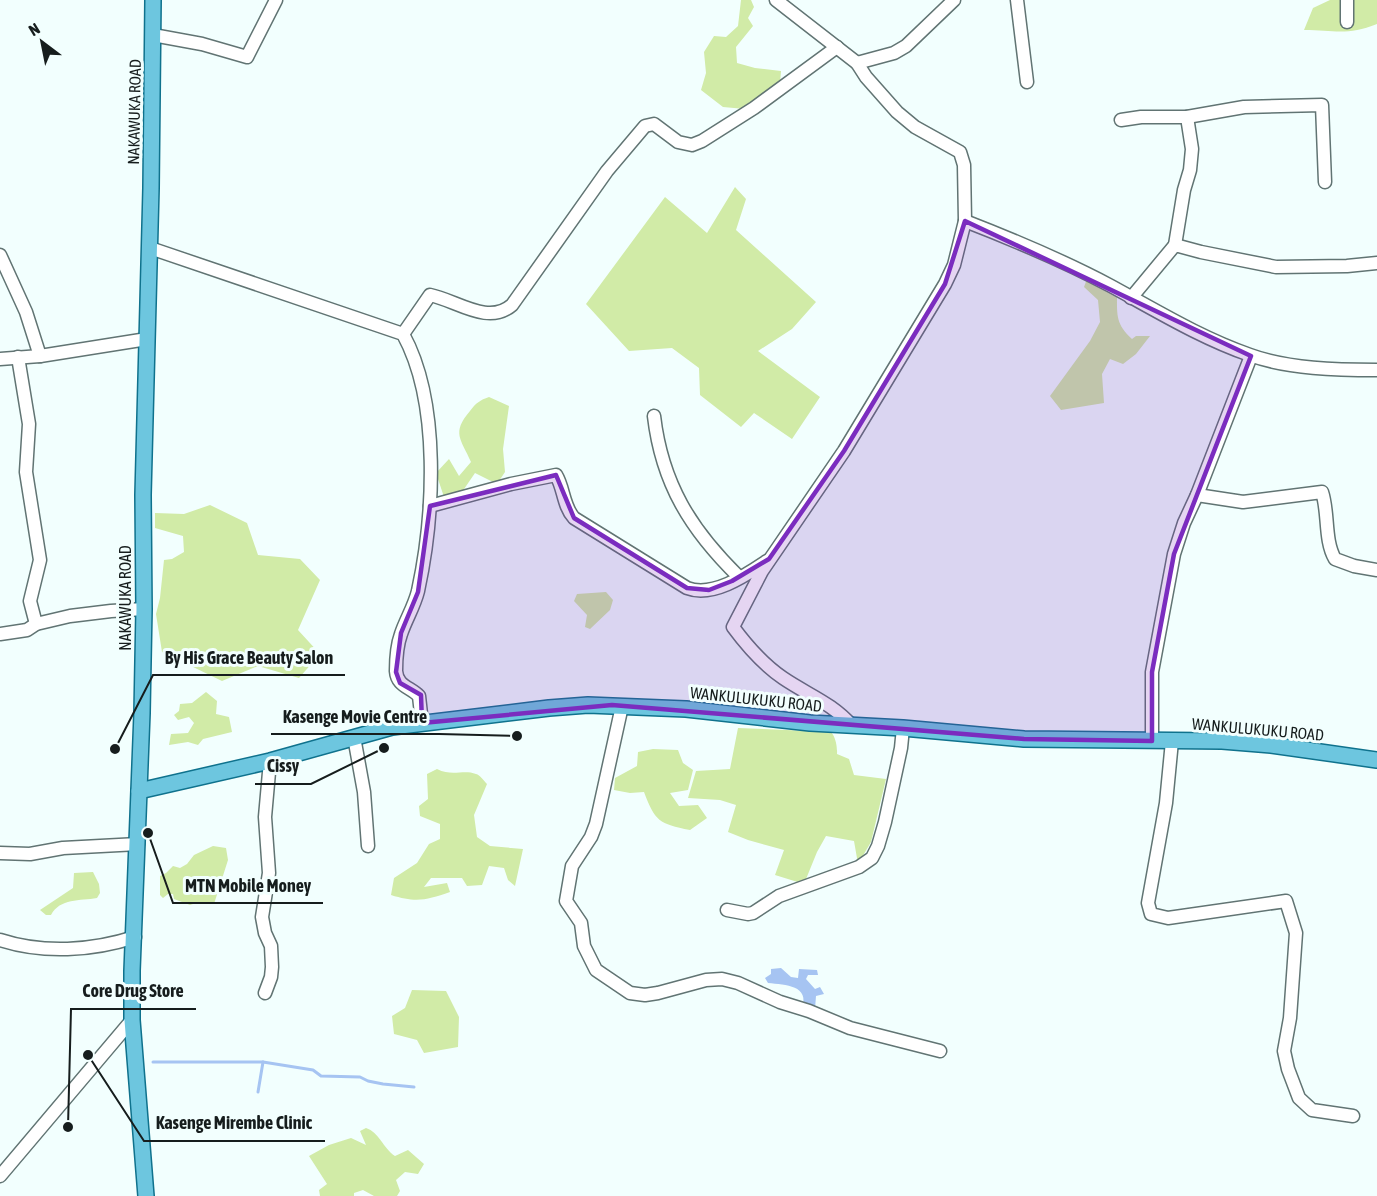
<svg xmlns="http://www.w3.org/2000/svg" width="1377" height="1196" viewBox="0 0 1377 1196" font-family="'Asap Condensed',sans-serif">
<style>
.green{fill:#d1eba7}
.water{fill:#a6c4f2}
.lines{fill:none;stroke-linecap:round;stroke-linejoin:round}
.stream{stroke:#a6c4f2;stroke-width:3}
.minor-casing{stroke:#617473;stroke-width:15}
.major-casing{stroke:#0f728d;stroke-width:18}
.minor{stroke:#fff;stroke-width:12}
.major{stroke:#6dc6df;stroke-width:15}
.marked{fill:#7b2cbf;fill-opacity:0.2;stroke:#7b2cbf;stroke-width:4.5;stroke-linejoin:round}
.labels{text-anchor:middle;stroke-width:6;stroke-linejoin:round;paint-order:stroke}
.street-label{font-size:16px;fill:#161d1d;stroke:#f2fffe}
.leader{fill:none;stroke:#161d1d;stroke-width:2}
.callout-dot{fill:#161d1d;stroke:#f2fffe;stroke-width:2}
.callout-label{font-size:18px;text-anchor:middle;font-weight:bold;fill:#161d1d;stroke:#f2fffe;stroke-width:6;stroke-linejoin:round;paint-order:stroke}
</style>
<rect width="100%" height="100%" fill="#f2fffe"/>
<!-- green -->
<g class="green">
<path d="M741 0H751L754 7 748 18 753 26 736 47 737 63 755 68 781 71 780 83 745 109 723 107 701 90 706 73 704 52 714 36 726 37 738 26Z"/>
<path d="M1330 0H1377V24C1347 36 1334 30 1304 30L1313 8Z"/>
<path d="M735 187 746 199 736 230 816 302 792 329 758 351 820 397 792 439 754 413 741 427 700 395 699 368 672 348 629 351 586 304 665 197 707 233Z"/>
<path d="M1087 279 1117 295C1117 316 1116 324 1132 339L1136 336H1150L1136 354 1123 364 1110 359 1102 374 1104 403 1061 410 1050 396 1090 341 1100 322 1098 300 1084 287Z"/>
<path d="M489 397 509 406 503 449 505 472 497 484 475 473 462 492 444 497 436 473 449 459 459 476 471 462C461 439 451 433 470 411 476 403 480 400 489 397Z"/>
<path d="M210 505 247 523 258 555 300 559 320 580 298 630 320 654 299 678 258 666 222 681 162 652 156 614 160 598 164 560 172 559 184 552 183 536 155 528V513L184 514Z"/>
<path d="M606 592 613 600 610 610 590 629 585 627 587 615 574 601 577 594Z"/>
<path d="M206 692 217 701 216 714 229 717 232 732 203 739 198 745 188 742 169 745 171 734 188 733 194 723 189 717 178 720 174 715 179 711 180 704 192 703Z"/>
<path d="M738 728 810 731C829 720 838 737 837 754L849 759 854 775 886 779 871 842 858 864 854 841 826 836 817 852 804 884 775 875 784 850 748 840 728 832 736 805 720 800 688 798 696 771 730 769Z"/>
<path d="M653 749 678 750 683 763 693 770 688 790 670 793 679 806 698 805 707 818 690 830C659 824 655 821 644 792L630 793 614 790 615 778 637 766 638 752Z"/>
<path d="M437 769C453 777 463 769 476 774 480 775 484 781 487 784L474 815 477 837 490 846 523 849 515 886 508 880 504 868 489 866 482 885 467 886 462 878H431L424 887 447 883 450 892C427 900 416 903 391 895L394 878 417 863 429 844 440 839V824L420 816 419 806 428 799 427 774Z"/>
<path d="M213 846 226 848 228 860 214 904 199 902 190 905 174 899 173 894H168L163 898 160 895V876L166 873 173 866 180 868 187 864 194 855Z"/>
<path d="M93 872 99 884 100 893 97 898C80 901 60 898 51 915H46L40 910 73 888 74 873Z"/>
<path d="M412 990 446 991 459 1017 458 1047 424 1053 417 1040 394 1034 392 1016 405 1008Z"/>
<path d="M366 1128C379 1132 383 1148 395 1156L408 1150 424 1164 418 1174 405 1172 396 1180 400 1191 397 1196H374L363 1190 354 1193V1196H320L319 1190 327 1184 309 1156 329 1145 351 1138 366 1145 360 1131Z"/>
</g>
<!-- water -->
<path class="water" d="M781 968 791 977 798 978 799 969 817 970 818 975H808L806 979 815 989 820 987 824 994 816 996 815 1009H802C810 985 786 985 768 983L765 978 771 974V969Z"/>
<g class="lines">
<!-- stream -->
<g class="stream">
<path d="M153 1062H263L313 1070 321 1076 360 1077 368 1081 383 1084 414 1087"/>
<path d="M258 1092 263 1062"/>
</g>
<defs>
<g id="minor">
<path d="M776 0 857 63 866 77 897 112 915 127 960 152 964 165 965 221 954 265 945 284 844 451 762 571 733 627C747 646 764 665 783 678 808 695 832 703 852 726"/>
<path d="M1017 0 1027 82"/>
<path d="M1347 0V22"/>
<path d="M153 35 202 44 247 57 276 0"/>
<path d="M857 63 894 53 906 46 954 0"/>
<path d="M1121 120 1141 117H1187L1244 107 1322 105 1325 182"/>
<path d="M965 221C1014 240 1064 261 1111 286 1157 311 1201 338 1250 355 1288 369 1338 370 1377 370"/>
<path d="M1175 245 1184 190 1190 170 1192 149 1187 117"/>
<path d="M150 248 403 334C441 403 434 517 418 591 414 607 406 619 401 634 397 645 396 659 396 671 397 686 410 687 419 696L422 723"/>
<path d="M0 255 26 312 40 356"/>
<path d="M1131 298 1175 245 1201 252 1276 267 1347 266 1377 263"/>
<path d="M403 334 430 295C456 300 488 326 512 305L607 171 645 126 654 124 678 142 692 145 702 141 754 108 837 47"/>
<path d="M18 357 29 424 26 472 40 560 30 601 36 624"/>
<path d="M0 359 40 356 147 339"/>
<path d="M654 416C662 484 691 530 739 577"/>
<path d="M1197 495 1243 502 1322 492C1329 513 1324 540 1335 559L1354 566 1377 570"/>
<path d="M430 506 511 484 556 475C564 488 563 506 574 518L687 588C713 598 746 575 767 561"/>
<path d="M0 634 27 630 36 624 70 616 111 611 144 609"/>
<path d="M622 706 596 824 591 837 572 866 566 901 581 923 584 946 596 970 630 993 645 995 658 993 706 980 722 979 738 983 780 1002 809 1011 850 1028 940 1051"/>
<path d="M354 737 364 792 368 846"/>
<path d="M1152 741V672L1174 554 1184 523 1197 495 1251 356"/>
<path d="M1172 741 1166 803 1148 903 1151 914 1168 918 1286 901 1296 933 1290 1018 1284 1051 1288 1069 1299 1098 1312 1110 1353 1116"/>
<path d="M0 853 30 854 63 848 138 844"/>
<path d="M727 910 748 914 753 913 779 896 859 867 872 858 878 846 885 822 901 748 903 728"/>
<path d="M0 940C43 954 92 951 135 937"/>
<path d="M265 993 271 977 272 967 271 946 265 933 262 917 269 873 265 817 270 761"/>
<path d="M0 1176 132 1020"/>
</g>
<g id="major">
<path d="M139 791 270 761 392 727 549 708 588 705 686 709 810 723 903 728 1024 739 1222 741 1271 745 1377 760"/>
<path d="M146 1196 132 1020V971L142 713 144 609 143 495 151 188 153 0"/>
</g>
</defs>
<!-- minor casing -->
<use href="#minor" class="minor-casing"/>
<!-- major casing -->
<use href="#major" class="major-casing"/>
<!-- minor -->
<use href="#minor" class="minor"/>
<!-- major -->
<use href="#major" class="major"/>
</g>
<!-- marked area -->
<path class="marked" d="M965 221 1251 356 1174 554 1152 672V741L1024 739 612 705 422 723 421 695 400 683 396 672 401 633 418 592 430 506 556 475 574 518 687 588 709 590 732 581 769 559 844 451 945 284Z"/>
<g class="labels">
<!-- street labels -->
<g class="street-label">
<text transform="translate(134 112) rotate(-89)" y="6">NAKAWUKA ROAD</text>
<text transform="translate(125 598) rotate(-90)" y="6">NAKAWUKA ROAD</text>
<text transform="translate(756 699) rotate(6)" y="6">WANKULUKUKU ROAD</text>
<text transform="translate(1258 729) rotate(5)" y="6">WANKULUKUKU ROAD</text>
</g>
</g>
<!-- callouts -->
<path class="leader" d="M115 749L153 675H345M517 736L439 734H271M384 748L311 784H255M148 833L173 903H323M68 1127L71 1009H196M88 1055L144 1141H325"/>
<g class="callout-dot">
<circle cx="115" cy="749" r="6"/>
<circle cx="517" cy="736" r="6"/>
<circle cx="384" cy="748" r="6"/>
<circle cx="148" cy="833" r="6"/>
<circle cx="68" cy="1127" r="6"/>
<circle cx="88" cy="1055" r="6"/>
</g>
<g class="callout-label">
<text x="249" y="664">By His Grace Beauty Salon</text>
<text x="355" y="723">Kasenge Movie Centre</text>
<text x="283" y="772">Cissy</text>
<text x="248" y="892">MTN Mobile Money</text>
<text x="133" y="997">Core Drug Store</text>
<text x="234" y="1129">Kasenge Mirembe Clinic</text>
</g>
<!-- north arrow -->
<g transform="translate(42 42) rotate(328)" stroke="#f2fffe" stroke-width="4.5" paint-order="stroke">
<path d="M0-4.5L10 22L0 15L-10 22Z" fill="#161d1d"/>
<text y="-9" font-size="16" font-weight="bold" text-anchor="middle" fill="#161d1d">N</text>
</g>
</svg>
